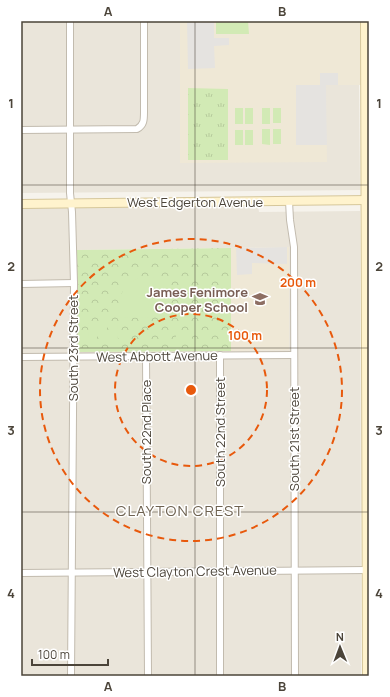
<svg xmlns="http://www.w3.org/2000/svg" width="390" height="697" viewBox="0 0 390 697" font-family="Manrope,sans-serif">
<style>
.residential{fill:#eae5da;fill-rule:evenodd}
.education{fill:#efe8d6}
.grass{fill:url(#grass-tufts)}
.park{fill:url(#park-crowns)}
.garden{fill:#d2eab5}
.parking{fill:#e5e3e0}
.lines{fill:none;stroke-linecap:round;stroke-linejoin:round}
.street-casing{stroke:#c2bbae;stroke-width:8}
.secondary-casing{stroke:#d6c79b;stroke-width:10}
.street{stroke:#fff;stroke-width:6}
.secondary{stroke:#fff3cd;stroke-width:8}
.grid{fill:none;stroke:#4b4439;stroke-width:1;stroke-opacity:0.55}
.ring{fill:none;stroke:#e8590c;stroke-width:2;stroke-dasharray:7 5}
.labels{text-anchor:middle;stroke-width:3;stroke-linejoin:round;paint-order:stroke}
.street-label{font-size:13px;fill:#4b4439;stroke:#fff}
.education-label{font-size:13px;font-weight:bold;fill:#785e54;stroke:#fff;text-anchor:end}
.quarter-label{font-size:15px;letter-spacing:1px;fill:#6e6250;stroke:#fff}
.centre{fill:#e8590c;stroke:#fff;stroke-width:2}
.ring-label{font-size:12px;text-anchor:middle;font-weight:bold;fill:#e8590c;stroke:#fff;stroke-width:3;stroke-linejoin:round;paint-order:stroke}
.neatline{fill:none;stroke:#4b4439;stroke-width:1.5}
.grid-label{font-size:13px;text-anchor:middle;font-weight:bold;fill:#4b4439}
</style>
<defs>
<pattern id="grass-tufts" width="24" height="20" patternUnits="userSpaceOnUse"><rect width="24" height="20" fill="#d2eab5"/><path d="M3 7l-1-3M5 7V3M7 7l1-3M15 17l-1-3M17 17v-4M19 17l1-3" fill="none" stroke="#b6ca9c"/></pattern>
<pattern id="park-crowns" width="20" height="18" patternUnits="userSpaceOnUse"><rect width="20" height="18" fill="#d2eab5"/><path d="M2 6a3 3 0 1 1 6 0M12 15a3 3 0 1 1 6 0" fill="none" stroke="#b6ca9c"/></pattern>
</defs>
<rect width="100%" height="100%" fill="#f6f3ec"/>
<!-- residential -->
<g class="residential">
<path d="M21 21H180V163L326 85H359L360 190 21 193Z"/>
<path d="M258 206 259 212 360 211 361 676H21V208ZM289 247V350L175 351 77 250Z"/>
</g>
<!-- education -->
<g class="education">
<path d="M180 21H360L361 85H326L327 162 180 163Z"/>
<path d="M289 247V350L231 351V248Z"/>
</g>
<!-- grass -->
<path class="grass" d="M188 88 228 89V160H188Z"/>
<!-- park -->
<path class="park" d="M231 248V351L76 352 77 250Z"/>
<!-- garden -->
<g class="garden">
<path d="M216 21H248L249 34H216Z"/>
<rect x="235" y="108" width="8" height="16"/>
<rect x="245" y="108" width="8" height="16"/>
<rect x="262" y="108" width="8" height="16"/>
<rect x="273" y="108" width="8" height="15"/>
<path d="M262 129H270V145L262 144Z"/>
<rect x="273" y="129" width="8" height="15"/>
<rect x="235" y="130" width="8" height="15"/>
<rect x="245" y="130" width="8" height="15"/>
<path d="M144 277 159 278V314L156 317 119 318C118 296 121 283 144 277Z"/>
<rect x="99" y="321" width="8" height="19"/>
<path d="M109 321H117L118 339H109Z"/>
<path d="M88 322H97V340H89Z"/>
<rect x="176" y="332" width="16" height="10"/>
</g>
<!-- parking -->
<g class="parking">
<path d="M187 21H214V38H229V45L214 46 215 68 188 69Z"/>
<path d="M320 73H338V85H326L327 145H296V85H320Z"/>
<path d="M287 247V264L252 263V274L237 275 236 248Z"/>
</g>
<g class="lines">
<defs>
<g id="street">
<path d="M70 21V193L72 212 74 283 71 676"/>
<path d="M21 130 137 129C144 125 144 120 144 112V21"/>
<path d="M289 201 290 220 294 247 295 676"/>
<path d="M21 284 74 283"/>
<path d="M220 355V676"/>
<path d="M146 356 148 676"/>
<path d="M21 357 294 355"/>
<path d="M21 573 369 570"/>
</g>
<g id="secondary">
<path d="M365 21 367 676"/>
<path d="M21 204 369 200"/>
</g>
</defs>
<!-- street casing -->
<use href="#street" class="street-casing"/>
<!-- secondary casing -->
<use href="#secondary" class="secondary-casing"/>
<!-- street -->
<use href="#street" class="street"/>
<!-- secondary -->
<use href="#secondary" class="secondary"/>
</g>
<!-- grid -->
<path class="grid" d="M195 21V676M21 185H369M21 348H369M21 512H369"/>
<!-- distance rings -->
<g class="ring">
<circle cx="191" cy="390" r="76"/>
<circle cx="191" cy="390" r="151"/>
</g>
<!-- icons -->
<defs>
<symbol id="school-bare" viewBox="-9 -9 18 18"><path d="M0-5L7-2L0 1L-7-2ZM-4 1L0 2.5L4 1V4Q0 6-4 4Z" fill="#8d6e63" stroke="#fff" stroke-width="2.5" paint-order="stroke"/></symbol>
</defs>
<g fill-rule="evenodd">
<use href="#school-bare" x="249" y="288" width="22" height="22"/>
</g>
<g class="labels">
<!-- street labels -->
<g class="street-label">
<text x="195" y="207">West Edgerton Avenue</text>
<text transform="translate(73 348) rotate(-90)" y="5">South 23rd Street</text>
<text transform="translate(157 356) rotate(-1)" y="5">West Abbott Avenue</text>
<text transform="translate(146 432) rotate(-90)" y="5">South 22nd Place</text>
<text transform="translate(220 432) rotate(-90)" y="5">South 22nd Street</text>
<text transform="translate(294 439) rotate(-90)" y="5">South 21st Street</text>
<text transform="translate(195 571) rotate(-1)" y="5">West Clayton Crest Avenue</text>
</g>
<!-- education labels -->
<g class="education-label">
<text x="248" y="297">James Fenimore<tspan x="248" dy="15">Cooper School</tspan></text>
</g>
<!-- quarter labels -->
<g class="quarter-label">
<text x="180" y="516">CLAYTON CREST</text>
</g>
</g>
<circle cx="191" cy="390" r="6" class="centre"/>
<g class="ring-label">
<text x="298" y="287">200 m</text>
<text x="245" y="340">100 m</text>
</g>
<!-- border -->
<rect width="390" height="697" fill="none" stroke="#ffffff" stroke-width="44"/>
<!-- north arrow -->
<g transform="translate(340 647) rotate(359)" stroke="#ffffff" stroke-width="3" paint-order="stroke">
<path d="M0-3L7 15L0 10L-7 15Z" fill="#4b4439"/>
<text y="-6" font-size="11" font-weight="bold" text-anchor="middle" fill="#4b4439">N</text>
</g>
<!-- scale -->
<path d="M32 659v6h76v-6" fill="none" stroke="#4b4439" stroke-width="2"/>
<text x="38" y="659" font-size="12" fill="#4b4439" stroke="#ffffff" stroke-width="3" paint-order="stroke">100 m</text>
<rect x="22" y="22" width="346" height="653" class="neatline"/>
<g class="grid-label">
<text x="108" y="16">A</text>
<text x="282" y="16">B</text>
<text x="11" y="108">1</text>
<text x="379" y="108">1</text>
<text x="11" y="271">2</text>
<text x="379" y="271">2</text>
<text x="11" y="435">3</text>
<text x="379" y="435">3</text>
<text x="11" y="598">4</text>
<text x="379" y="598">4</text>
<text x="108" y="691">A</text>
<text x="282" y="691">B</text>
</g>
</svg>
